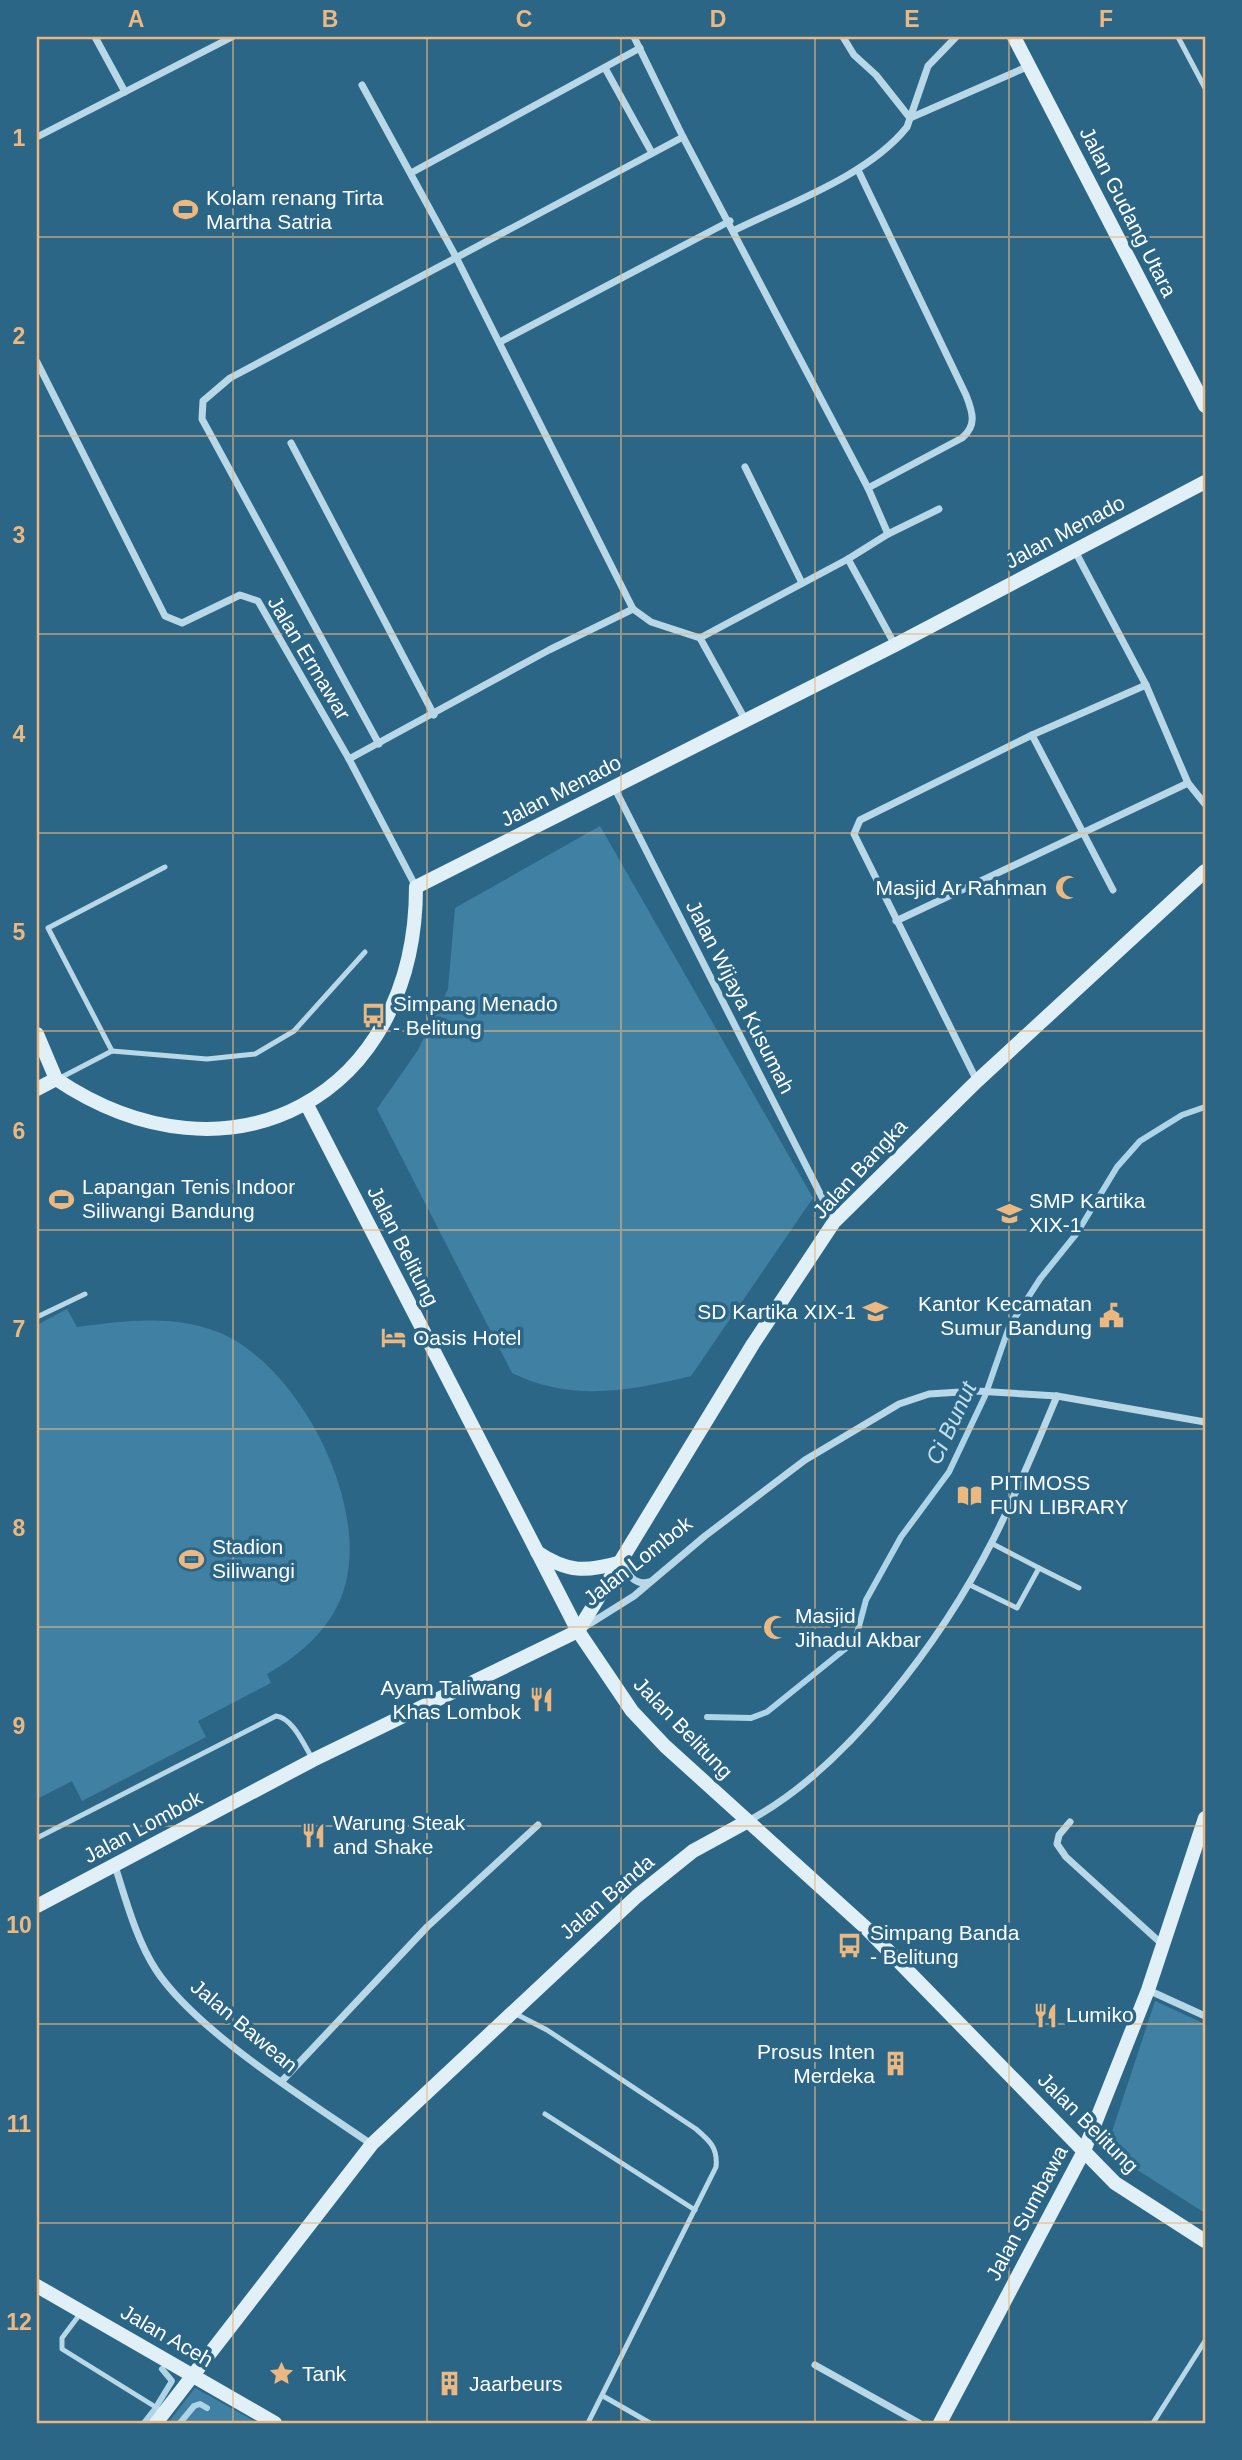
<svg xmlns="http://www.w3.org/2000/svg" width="1242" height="2460" viewBox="0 0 1242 2460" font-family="Helvetica,sans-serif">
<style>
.green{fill:#4081a3}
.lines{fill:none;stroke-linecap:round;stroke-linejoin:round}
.stream{stroke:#add4e7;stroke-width:6}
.lane{stroke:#b8d7e7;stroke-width:5}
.street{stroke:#b8d7e7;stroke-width:7}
.secondary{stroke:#e1eff7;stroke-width:14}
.grid{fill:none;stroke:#edb880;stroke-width:2;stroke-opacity:0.55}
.labels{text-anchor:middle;stroke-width:7;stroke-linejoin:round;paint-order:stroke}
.poi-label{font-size:21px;fill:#fff;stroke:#2b6687;text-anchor:start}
.street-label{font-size:21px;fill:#fff;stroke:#2b6687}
.water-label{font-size:23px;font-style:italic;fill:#c3e0ef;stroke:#2b6687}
.neatline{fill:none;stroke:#edb880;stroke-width:2.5}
.grid-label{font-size:23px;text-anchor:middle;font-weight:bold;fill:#edb880}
</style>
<rect width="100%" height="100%" fill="#2b6687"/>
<!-- green -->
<g class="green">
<path d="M600 826 813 1198 691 1376C630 1391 571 1402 512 1373L377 1109 418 1050 448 989 455 908Z"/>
<path d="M67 1309 77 1327C125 1321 170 1314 218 1332 301 1365 377 1515 340 1600 326 1633 297 1657 267 1674L271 1683 198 1721 206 1737 82 1801 72 1781 37 1799V1325Z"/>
<path d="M1155 2001 1205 2024V2213L1106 2150Z"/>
<path d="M195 2388 258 2423H168Z"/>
</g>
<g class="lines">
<!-- stream -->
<g class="stream">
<path d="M707 1717 751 1718 767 1712 855 1641 866 1600 901 1537 949 1472 985 1396 1009 1327 1040 1279 1077 1233 1117 1167 1140 1141 1182 1115 1205 1107"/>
<path d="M158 2404 172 2381 162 2369"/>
<path d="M144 2423 155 2409"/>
<path d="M180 2423 194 2406 200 2404 207 2408"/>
</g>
<!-- lane -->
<g class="lane">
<path d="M1178 37 1205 88"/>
<path d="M112 1051 48 928 165 867"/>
<path d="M60 1078 112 1051 207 1059 255 1054 294 1031 365 952"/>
<path d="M37 1317 85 1294"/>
<path d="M991 1543 1039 1568"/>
<path d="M968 1584 1017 1608 1039 1568 1079 1588"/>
<path d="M37 1838 276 1716C293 1718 304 1745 312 1758"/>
<path d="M514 2013 547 2030 696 2129C710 2141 718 2148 716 2167L588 2423"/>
<path d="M545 2114 695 2210"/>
<path d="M80 2314 62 2338V2349L162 2411"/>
<path d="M603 2396 650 2423"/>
<path d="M1153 2423 1205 2341"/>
</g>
<!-- street -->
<g class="street">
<path d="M95 37 125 92"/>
<path d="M634 37 683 137"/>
<path d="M843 37 854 55 876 75 910 118 1029 66"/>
<path d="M605 68 652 153"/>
<path d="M362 85 456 257 633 609 651 622 700 638 746 721"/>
<path d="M37 137 232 37"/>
<path d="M858 170 966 395C973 413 977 425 962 438L868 488"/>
<path d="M411 173 640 48"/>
<path d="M735 230C790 203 869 175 907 127L928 66 956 37"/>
<path d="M500 342 730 221"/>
<path d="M37 362 165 616 182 623 240 595 258 601 349 759 416 887"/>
<path d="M291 443 434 715"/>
<path d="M745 467 802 583"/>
<path d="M848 559 895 645"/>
<path d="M700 638 848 559 888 534 939 509"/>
<path d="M1032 735 1113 890"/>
<path d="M379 744 202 419 203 401 230 378 683 137 868 488 888 534"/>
<path d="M349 759 549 650 633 609"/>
<path d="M1188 783 1205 804"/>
<path d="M614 787 834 1221"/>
<path d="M896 921 1188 783 1146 685 1075 551"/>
<path d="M977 1081 854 834 860 820 1032 735 1146 685"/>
<path d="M622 1562C628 1574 634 1586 649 1582"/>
<path d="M583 1628 634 1596 705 1536 805 1460 899 1404 929 1394 976 1391 1057 1396 1205 1422"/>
<path d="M748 1821C848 1768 943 1638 994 1538 1017 1492 1037 1444 1057 1396"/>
<path d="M1070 1822 1059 1835 1057 1844 1066 1857 1163 1945"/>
<path d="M115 1866C126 1900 136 1939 156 1970 197 2032 309 2101 371 2144"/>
<path d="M1148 1990 1205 2016"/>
<path d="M281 2082 427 1927 538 1825"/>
<path d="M815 2365 919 2423"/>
</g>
<!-- secondary -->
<g class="secondary">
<path d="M1014 37 1205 406"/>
<path d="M37 1034 56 1079"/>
<path d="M56 1079C230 1196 416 1097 416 887L895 645 1205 482"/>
<path d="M37 1089 56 1079"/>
<path d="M307 1105 578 1631 632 1711 665 1746 866 1928 1115 2183 1205 2241"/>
<path d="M537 1552C568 1573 586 1572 622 1562"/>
<path d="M578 1631 753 1344 834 1222 977 1081 1205 871"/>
<path d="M37 1906 313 1760 578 1631"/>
<path d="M37 2286 275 2423"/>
<path d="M156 2423 372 2144 637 1896 693 1851 748 1821"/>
<path d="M940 2423 1084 2151 1148 1990 1205 1818"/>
</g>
</g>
<!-- grid -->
<path class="grid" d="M233 37V2423M427 37V2423M621 37V2423M815 37V2423M1009 37V2423M37 237H1205M37 436H1205M37 634H1205M37 833H1205M37 1031H1205M37 1230H1205M37 1429H1205M37 1627H1205M37 1826H1205M37 2024H1205M37 2223H1205"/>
<!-- icons -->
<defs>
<symbol id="stadium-bare" viewBox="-9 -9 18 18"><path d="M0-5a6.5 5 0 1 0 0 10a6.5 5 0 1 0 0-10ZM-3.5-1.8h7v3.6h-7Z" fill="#edb880" stroke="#2b6687" stroke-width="2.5" paint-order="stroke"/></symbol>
<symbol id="mosque-bare" viewBox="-9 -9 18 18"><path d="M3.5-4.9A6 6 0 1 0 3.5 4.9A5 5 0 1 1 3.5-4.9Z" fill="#edb880" stroke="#2b6687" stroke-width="2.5" paint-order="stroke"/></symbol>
<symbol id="bus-bare" viewBox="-9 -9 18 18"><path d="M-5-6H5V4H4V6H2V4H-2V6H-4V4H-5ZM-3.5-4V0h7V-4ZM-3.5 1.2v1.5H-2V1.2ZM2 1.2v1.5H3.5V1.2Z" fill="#edb880" stroke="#2b6687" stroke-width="2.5" paint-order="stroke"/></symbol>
<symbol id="school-bare" viewBox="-9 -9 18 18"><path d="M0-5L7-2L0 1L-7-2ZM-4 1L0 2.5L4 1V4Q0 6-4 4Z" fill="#edb880" stroke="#2b6687" stroke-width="2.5" paint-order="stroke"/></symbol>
<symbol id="civic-bare" viewBox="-9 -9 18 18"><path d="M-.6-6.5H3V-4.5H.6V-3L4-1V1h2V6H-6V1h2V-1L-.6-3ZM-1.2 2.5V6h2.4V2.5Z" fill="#edb880" stroke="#2b6687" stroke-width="2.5" paint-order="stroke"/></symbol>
<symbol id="hotel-bare" viewBox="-9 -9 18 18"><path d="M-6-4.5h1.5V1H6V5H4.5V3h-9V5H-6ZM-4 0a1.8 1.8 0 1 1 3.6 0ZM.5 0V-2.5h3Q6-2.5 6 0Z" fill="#edb880" stroke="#2b6687" stroke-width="2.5" paint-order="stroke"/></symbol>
<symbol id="library-bare" viewBox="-9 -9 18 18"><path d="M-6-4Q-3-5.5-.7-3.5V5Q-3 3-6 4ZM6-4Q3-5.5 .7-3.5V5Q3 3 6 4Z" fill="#edb880" stroke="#2b6687" stroke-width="2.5" paint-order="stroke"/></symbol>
<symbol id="restaurant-bare" viewBox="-9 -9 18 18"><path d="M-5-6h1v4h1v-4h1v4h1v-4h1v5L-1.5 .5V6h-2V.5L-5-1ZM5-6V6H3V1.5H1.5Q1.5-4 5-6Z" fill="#edb880" stroke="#2b6687" stroke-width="2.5" paint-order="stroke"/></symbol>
<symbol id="building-bare" viewBox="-9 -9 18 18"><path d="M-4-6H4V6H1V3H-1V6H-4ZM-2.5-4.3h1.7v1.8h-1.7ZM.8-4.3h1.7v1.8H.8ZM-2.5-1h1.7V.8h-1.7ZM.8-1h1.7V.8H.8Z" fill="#edb880" stroke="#2b6687" stroke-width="2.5" paint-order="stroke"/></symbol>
<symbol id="sight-bare" viewBox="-9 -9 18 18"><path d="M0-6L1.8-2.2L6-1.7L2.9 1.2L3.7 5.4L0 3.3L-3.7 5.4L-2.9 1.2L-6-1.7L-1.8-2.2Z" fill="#edb880" stroke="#2b6687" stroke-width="2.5" paint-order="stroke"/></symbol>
</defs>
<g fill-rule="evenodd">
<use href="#stadium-bare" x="168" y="192" width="35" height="35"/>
<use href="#mosque-bare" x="1050" y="870" width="35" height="35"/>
<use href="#bus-bare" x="356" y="998" width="35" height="35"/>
<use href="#stadium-bare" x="44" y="1182" width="35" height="35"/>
<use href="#school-bare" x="992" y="1196" width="35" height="35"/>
<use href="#school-bare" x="858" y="1294" width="35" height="35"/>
<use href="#civic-bare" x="1094" y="1298" width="35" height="35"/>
<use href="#hotel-bare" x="376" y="1320" width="35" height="35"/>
<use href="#library-bare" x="952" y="1478" width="35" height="35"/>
<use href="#stadium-bare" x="174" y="1542" width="35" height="35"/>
<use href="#mosque-bare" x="758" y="1610" width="35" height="35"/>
<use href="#restaurant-bare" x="524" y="1682" width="35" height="35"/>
<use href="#restaurant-bare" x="296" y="1818" width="35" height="35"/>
<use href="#bus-bare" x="832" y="1928" width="35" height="35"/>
<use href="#restaurant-bare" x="1028" y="1998" width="35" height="35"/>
<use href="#building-bare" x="878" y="2046" width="35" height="35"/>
<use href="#sight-bare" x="264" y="2356" width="35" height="35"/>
<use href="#building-bare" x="432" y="2366" width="35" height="35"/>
</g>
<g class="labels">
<!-- poi labels -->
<g class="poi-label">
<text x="206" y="205">Kolam renang Tirta<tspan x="206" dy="24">Martha Satria</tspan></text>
<text x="1047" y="895" text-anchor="end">Masjid Ar Rahman</text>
<text x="393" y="1011">Simpang Menado<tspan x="393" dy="24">- Belitung</tspan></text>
<text x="82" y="1194">Lapangan Tenis Indoor<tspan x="82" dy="24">Siliwangi Bandung</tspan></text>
<text x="1029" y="1208">SMP Kartika<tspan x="1029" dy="24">XIX-1</tspan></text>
<text x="1092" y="1311" text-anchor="end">Kantor Kecamatan<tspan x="1092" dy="24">Sumur Bandung</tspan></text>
<text x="856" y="1319" text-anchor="end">SD Kartika XIX-1</text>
<text x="413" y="1345">Oasis Hotel</text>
<text x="990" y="1490">PITIMOSS<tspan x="990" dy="24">FUN LIBRARY</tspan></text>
<text x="212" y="1554">Stadion<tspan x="212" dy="24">Siliwangi</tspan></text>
<text x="795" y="1623">Masjid<tspan x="795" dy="24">Jihadul Akbar</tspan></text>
<text x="521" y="1695" text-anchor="end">Ayam Taliwang<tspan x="521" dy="24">Khas Lombok</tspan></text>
<text x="333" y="1830">Warung Steak<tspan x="333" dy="24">and Shake</tspan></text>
<text x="870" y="1940">Simpang Banda<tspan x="870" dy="24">- Belitung</tspan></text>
<text x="1066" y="2022">Lumiko</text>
<text x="875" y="2059" text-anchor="end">Prosus Inten<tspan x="875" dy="24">Merdeka</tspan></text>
<text x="302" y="2381">Tank</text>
<text x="469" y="2391">Jaarbeurs</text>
</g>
<!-- street labels -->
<g class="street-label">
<text transform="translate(1128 212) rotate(63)" y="7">Jalan Gudang Utara</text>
<text transform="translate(1065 532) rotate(-28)" y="7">Jalan Menado</text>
<text transform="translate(309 658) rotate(59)" y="7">Jalan Ermawar</text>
<text transform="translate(561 791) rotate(-27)" y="7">Jalan Menado</text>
<text transform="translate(740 997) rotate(63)" y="7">Jalan Wijaya Kusumah</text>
<text transform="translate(860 1169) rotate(-47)" y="7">Jalan Bangka</text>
<text transform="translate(403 1246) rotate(63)" y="7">Jalan Belitung</text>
<text transform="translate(638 1561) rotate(-38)" y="7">Jalan Lombok</text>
<text transform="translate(683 1728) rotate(46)" y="7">Jalan Belitung</text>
<text transform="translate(143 1827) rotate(-28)" y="7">Jalan Lombok</text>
<text transform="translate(607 1897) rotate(-41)" y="7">Jalan Banda</text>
<text transform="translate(244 2026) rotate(40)" y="7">Jalan Bawean</text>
<text transform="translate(1088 2123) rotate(45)" y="7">Jalan Belitung</text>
<text transform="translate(1027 2213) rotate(-62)" y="7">Jalan Sumbawa</text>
<text transform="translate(167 2336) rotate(30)" y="7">Jalan Aceh</text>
</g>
<!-- water labels -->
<g class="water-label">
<text transform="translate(951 1423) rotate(-65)" y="8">Ci Bunut</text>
</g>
</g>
<!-- border -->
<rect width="1242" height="2460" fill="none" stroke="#2b6687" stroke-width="77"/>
<rect x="38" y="38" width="1166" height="2384" class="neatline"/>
<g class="grid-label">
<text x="136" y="27">A</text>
<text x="330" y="27">B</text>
<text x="524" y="27">C</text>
<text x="718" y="27">D</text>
<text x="912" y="27">E</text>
<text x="1106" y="27">F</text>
<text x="19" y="146">1</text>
<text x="19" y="344">2</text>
<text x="19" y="543">3</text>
<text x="19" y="742">4</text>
<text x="19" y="940">5</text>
<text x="19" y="1139">6</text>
<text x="19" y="1337">7</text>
<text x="19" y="1536">8</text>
<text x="19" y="1734">9</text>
<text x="19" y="1933">10</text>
<text x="19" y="2132">11</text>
<text x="19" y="2330">12</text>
</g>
</svg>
